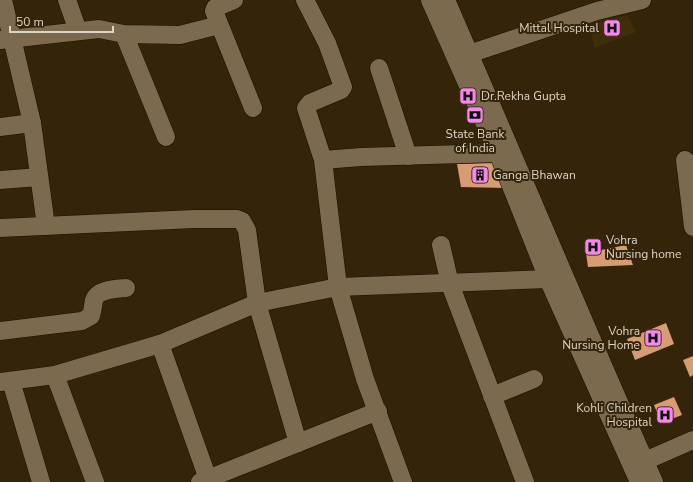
<svg xmlns="http://www.w3.org/2000/svg" width="693" height="482" viewBox="0 0 693 482" font-family="'Nunito Sans',sans-serif">
<style>
.built{fill:#402d09}
.building{fill:#d79c71}
.lines{fill:none;stroke-linecap:round;stroke-linejoin:round}
.minor-casing{stroke:#1b0d00;stroke-width:19}
.minor{stroke:#7c6a4e;stroke-width:18}
.labels{text-anchor:middle;stroke-width:4;stroke-linejoin:round;paint-order:stroke}
.poi-label{font-size:12px;fill:#ddd4c4;stroke:#34250a;text-anchor:end}
</style>
<rect width="100%" height="100%" fill="#34250a"/>
<!-- built -->
<path class="built" d="M627 15 636 32 595 48 589 25Z"/>
<!-- building -->
<g class="building">
<path d="M497 163 506 188 461 187 457 164Z"/>
<path d="M626 245 633 265 588 267 586 253Z"/>
<path d="M666 323 674 344 635 360 627 339Z"/>
<path d="M693 356V375L690 377 683 360Z"/>
<path d="M674 397 682 415 661 423 654 405Z"/>
</g>
<g class="lines">
<defs>
<g id="minor">
<path d="M3 0 32 123 46 226"/>
<path d="M67 0 78 31"/>
<path d="M234 0 215 8 214 11 253 108"/>
<path d="M305 0 327 43 343 87 341 90 310 103 306 108 323 160 338 287 365 379 403 482"/>
<path d="M430 0 498 153 548 279 639 482"/>
<path d="M446 0C516 161 583 322 654 482"/>
<path d="M124 34 166 137"/>
<path d="M0 40 99 29 124 34 180 35 219 25"/>
<path d="M469 54 597 11 642 0"/>
<path d="M379 68 408 156"/>
<path d="M0 127 32 123"/>
<path d="M323 160 361 157 498 153"/>
<path d="M685 160 693 227"/>
<path d="M0 180 39 177"/>
<path d="M0 228 194 219H237L242 221 247 230 257 303 298 443"/>
<path d="M441 245 450 284 525 482"/>
<path d="M0 331 82 321 91 316C93 310 93 305 94 300 98 289 116 289 126 288"/>
<path d="M160 344 208 479"/>
<path d="M55 375 95 482"/>
<path d="M11 381 41 482"/>
<path d="M0 382 55 375 160 344 257 303 338 287 548 279"/>
<path d="M492 396 534 379"/>
<path d="M645 461 693 440"/>
<path d="M200 482 378 411"/>
</g>
</defs>
<!-- minor casing -->
<use href="#minor" class="minor-casing"/>
<!-- minor -->
<use href="#minor" class="minor"/>
</g>
<!-- icons -->
<defs>
<symbol id="hospital-square" viewBox="-11 -11 22 22"><rect x="-9" y="-9" width="18" height="18" rx="4" fill="#f688ed" stroke="#34250a"/><path d="M-5-5h3v3.5h4V-5h3V5h-3V1.5h-4V5h-3Z" fill="#111"/></symbol>
<symbol id="bank-square" viewBox="-11 -11 22 22"><rect x="-9" y="-9" width="18" height="18" rx="4" fill="#f688ed" stroke="#34250a"/><path d="M-6-4H6V4H-6ZM0-2.3a2.3 2.3 0 1 0 0 4.6a2.3 2.3 0 1 0 0-4.6Z" fill="#111"/></symbol>
<symbol id="building-square" viewBox="-11 -11 22 22"><rect x="-9" y="-9" width="18" height="18" rx="4" fill="#f688ed" stroke="#34250a"/><path d="M-4-6H4V6H1V3H-1V6H-4ZM-2.5-4.3h1.7v1.8h-1.7ZM.8-4.3h1.7v1.8H.8ZM-2.5-1h1.7V.8h-1.7ZM.8-1h1.7V.8H.8Z" fill="#111"/></symbol>
</defs>
<g fill-rule="evenodd">
<use href="#hospital-square" x="602" y="18" width="20" height="20"/>
<use href="#hospital-square" x="458" y="86" width="20" height="20"/>
<use href="#bank-square" x="465" y="105" width="20" height="20"/>
<use href="#building-square" x="470" y="165" width="20" height="20"/>
<use href="#hospital-square" x="583" y="237" width="20" height="20"/>
<use href="#hospital-square" x="643" y="328" width="20" height="20"/>
<use href="#hospital-square" x="655" y="405" width="20" height="20"/>
</g>
<g class="labels">
<!-- poi labels -->
<g class="poi-label">
<text x="599" y="32">Mittal Hospital</text>
<text x="481" y="100" text-anchor="start">Dr.Rekha Gupta</text>
<text x="475" y="138" text-anchor="middle">State Bank<tspan x="475" dy="14">of India</tspan></text>
<text x="493" y="179" text-anchor="start">Ganga Bhawan</text>
<text x="606" y="244" text-anchor="start">Vohra<tspan x="606" dy="14">Nursing home</tspan></text>
<text x="640" y="335">Vohra<tspan x="640" dy="14">Nursing Home</tspan></text>
<text x="652" y="412">Kohli Children<tspan x="652" dy="14">Hospital</tspan></text>
</g>
</g>
<!-- scale -->
<path d="M10 26v6h103v-6" fill="none" stroke="#ddd4c4" stroke-width="2"/>
<text x="16" y="26" font-size="12" fill="#ddd4c4" stroke="#34250a" stroke-width="3" paint-order="stroke">50 m</text>
</svg>
